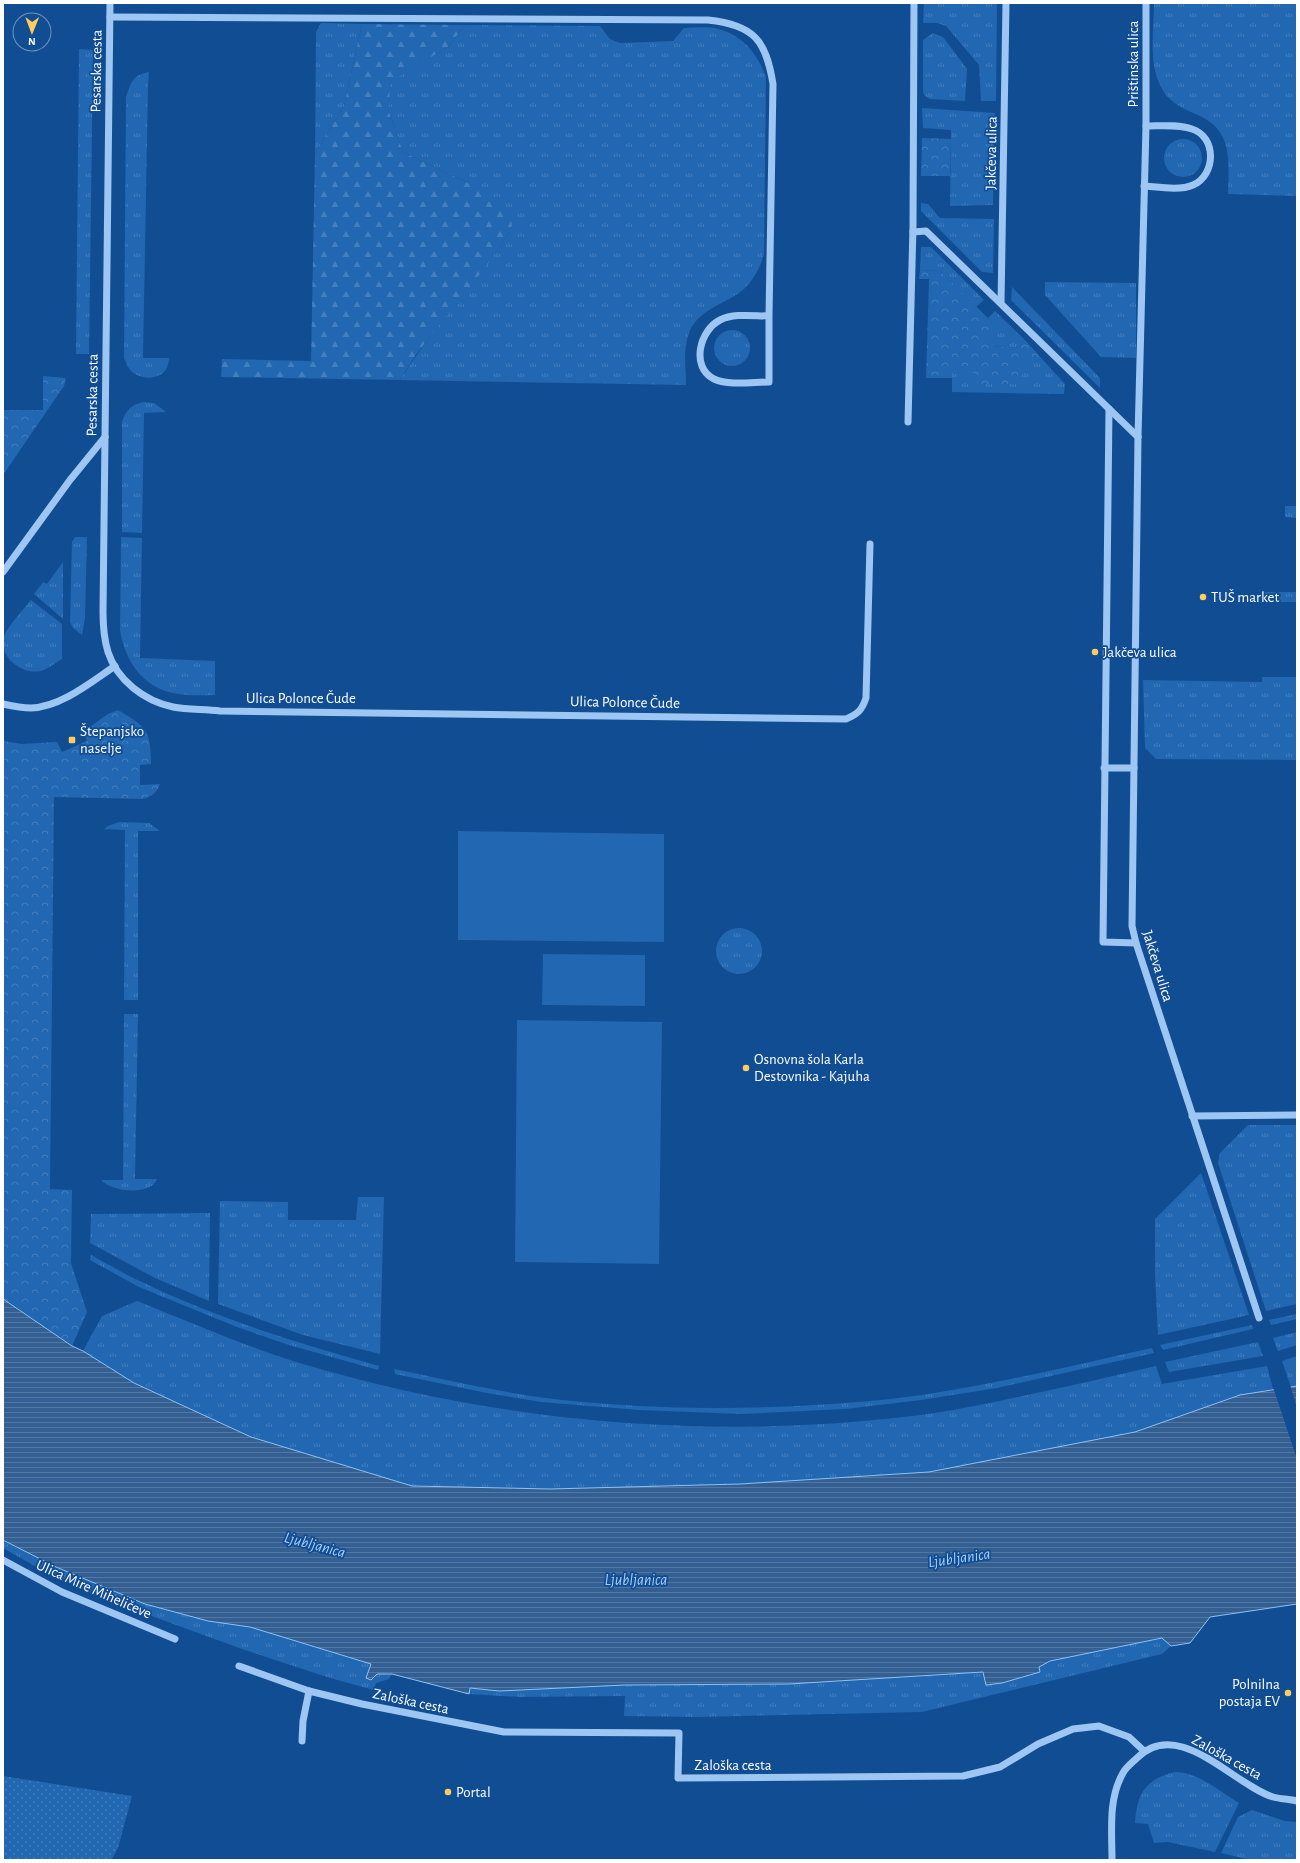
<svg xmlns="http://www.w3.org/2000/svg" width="1300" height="1863" viewBox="0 0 1300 1863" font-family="'Alegreya Sans',sans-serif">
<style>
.grass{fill:url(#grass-tufts)}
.forest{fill:url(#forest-firs)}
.park{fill:url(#park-crowns)}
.garden{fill:url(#garden-dots)}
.pitch{fill:#2267b1}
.water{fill:url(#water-rules);stroke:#8ec2f6}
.pier{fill:#114d92}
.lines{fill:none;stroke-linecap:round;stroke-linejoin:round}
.minor{stroke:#9dc6f3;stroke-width:7}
.poi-dot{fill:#ffcc5f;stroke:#114d92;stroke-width:1.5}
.labels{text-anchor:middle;stroke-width:3.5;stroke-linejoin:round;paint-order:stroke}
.street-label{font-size:15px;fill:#fff;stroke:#114d92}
.poi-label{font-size:15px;fill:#fff;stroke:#114d92;text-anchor:start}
.water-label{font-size:16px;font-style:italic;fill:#a9d0fa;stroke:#114d92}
</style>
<defs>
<pattern id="grass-tufts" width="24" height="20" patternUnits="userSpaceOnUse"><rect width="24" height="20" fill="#2267b1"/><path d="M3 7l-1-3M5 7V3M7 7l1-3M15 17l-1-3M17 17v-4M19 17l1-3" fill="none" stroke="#437ebd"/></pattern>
<pattern id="forest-firs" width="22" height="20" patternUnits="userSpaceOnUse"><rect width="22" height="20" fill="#2267b1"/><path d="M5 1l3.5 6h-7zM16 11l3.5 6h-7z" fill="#437ebd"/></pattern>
<pattern id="park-crowns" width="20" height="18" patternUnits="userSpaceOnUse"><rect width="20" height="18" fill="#2267b1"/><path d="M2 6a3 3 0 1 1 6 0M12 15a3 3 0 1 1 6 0" fill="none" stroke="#437ebd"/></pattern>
<pattern id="garden-dots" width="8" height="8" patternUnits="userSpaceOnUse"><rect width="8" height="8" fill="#2267b1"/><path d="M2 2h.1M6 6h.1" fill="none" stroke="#437ebd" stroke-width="1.8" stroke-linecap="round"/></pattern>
<pattern id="water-rules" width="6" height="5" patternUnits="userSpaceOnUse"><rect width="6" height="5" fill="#335f92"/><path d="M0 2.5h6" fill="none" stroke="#5277a2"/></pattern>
</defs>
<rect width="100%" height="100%" fill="#114d92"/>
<!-- grass -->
<g class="grass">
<path d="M924 3H997L996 101H981L979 65 946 26 937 23H923Z"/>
<path d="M1154 3H1297V196L1228 194C1229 157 1233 128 1193 113 1180 107 1168 101 1161 87 1148 63 1154 30 1154 3Z"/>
<path d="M321 23 362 24 344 106 315 154 316 32Z"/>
<path d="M465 25 600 26 610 39 620 43 673 41 684 28C695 28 708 26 718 29 743 35 758 55 766 77L764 253C761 266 755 278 745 288 727 305 696 308 688 336 683 351 686 369 686 385L400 380C433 328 475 283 510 232L466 182 403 152 388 109 390 81 448 47Z"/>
<path d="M933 33 943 37 967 69 965 101 930 99 925 96 923 92V40Z"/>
<path d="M79 49 93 50 89 354H76Z"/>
<path d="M149 72 148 86 143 358H169C169 361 168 365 167 368 160 381 139 380 130 370 128 367 126 362 124 358L126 97C131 82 133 75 149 72Z"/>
<path d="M922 108 995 113 993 205 950 206 951 130 923 128Z"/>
<circle cx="1183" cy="158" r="19"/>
<path d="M921 203 928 204 940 218 994 219 993 273 982 272 921 211Z"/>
<path d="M921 247H931L984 300 976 307 940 271 920 270Z"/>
<path d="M1045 282 1136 283V358L1101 357 1045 295Z"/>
<path d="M1012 287 1100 378V388L1011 300Z"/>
<path d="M995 311 1025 340 1018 348 992 346V322L988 318Z"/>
<circle cx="732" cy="348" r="18"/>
<path d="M1022 360H1043L1065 384 1064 394 952 392V372H973V383Z"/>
<path d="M144 402 154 403 166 412 144 413 142 533 122 532V422C126 410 132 404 144 402Z"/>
<path d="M1285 506H1297V518L1285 517Z"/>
<path d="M75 537H87L85 618 82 635 73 628 70 622 72 542Z"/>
<path d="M121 537 142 538 140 658 215 661V695C203 695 190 696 178 694 144 689 125 662 120 630Z"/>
<path d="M63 562V619L34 594 43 582 47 584Z"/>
<rect x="1263" y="592" width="34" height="10"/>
<path d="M31 600 62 624V659C55 663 48 669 41 671 23 675 1 659 3 640 4 630 24 609 31 600Z"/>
<path d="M1262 677H1297V760L1156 759 1145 748 1143 680 1262 682Z"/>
<path d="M119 822 149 823 160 831H138V1000H124L125 830 104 829 108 826Z"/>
<circle cx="739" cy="951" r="23"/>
<path d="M124 1014H138L135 1179H157C151 1196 111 1192 101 1180H123Z"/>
<path d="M1248 1125H1297V1304L1266 1311 1218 1163 1220 1153Z"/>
<path d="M1201 1173 1249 1315 1158 1335 1155 1275V1219Z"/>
<path d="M358 1197H384L380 1354 303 1335 218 1304 220 1201 288 1202V1220H356Z"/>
<path d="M210 1213 209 1301 155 1278 90 1243 91 1214Z"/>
<path d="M91 1255C108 1264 124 1274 142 1282 218 1319 298 1343 379 1366L378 1370 289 1345 237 1327 139 1287 90 1260Z"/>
<path d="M137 1301C192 1323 247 1347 303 1364 497 1422 703 1440 904 1417 942 1413 980 1405 1018 1397 1064 1387 1110 1377 1156 1366L1162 1384 1267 1366 1273 1389 1240 1395 1135 1432 929 1472 740 1484 550 1489 412 1486 251 1437 134 1383 83 1351 102 1316Z"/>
<path d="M1297 1314V1319L1271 1325 1269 1320Z"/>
<path d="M1252 1325 1253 1329 1163 1350 1160 1345Z"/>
<path d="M1297 1332V1345L1278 1351 1273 1338Z"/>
<path d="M1258 1342 1263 1356 1169 1372 1165 1362Z"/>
<path d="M1152 1348 1154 1353 997 1388 921 1400 845 1409 741 1414 639 1410 541 1402 487 1393 395 1374 394 1369C442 1379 490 1390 538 1397 623 1408 710 1410 796 1406 838 1404 880 1401 922 1395 1000 1383 1076 1365 1152 1348Z"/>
<path d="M1297 1356V1386L1291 1387 1282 1361Z"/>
<path d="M3 1540 56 1567 145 1604 208 1621 250 1627 372 1664 366 1678 377 1674H392L389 1679 376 1683 374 1690 330 1678 242 1649 105 1599 47 1573 3 1548Z"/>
<path d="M1163 1638 1171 1646 1162 1654 922 1712 696 1717 624 1716 625 1696 520 1697 469 1694 470 1688 499 1691 625 1685 789 1684 983 1672 986 1684 1040 1672 1039 1667 1050 1661Z"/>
<path d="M1175 1772C1198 1772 1219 1791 1239 1803L1215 1852 1168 1842 1154 1843 1148 1824 1135 1823C1137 1794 1145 1779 1175 1772Z"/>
<path d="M1252 1810 1285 1821 1297 1822V1860H1250L1221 1853 1238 1817Z"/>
</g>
<!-- forest -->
<path class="forest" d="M362 24 465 25 448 47 391 81 388 109 403 152 466 182 513 215 510 232 487 265 415 356 400 380 221 377 222 359 311 361 315 154 344 106Z"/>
<!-- park -->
<g class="park">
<path d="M922 138 951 139 950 176H921Z"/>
<path d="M920 270 940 271 992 322V346L1018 348 1025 340 1043 360H1022V384H973V372H952V378H926L929 279H919Z"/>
<path d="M43 376 66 378 64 386 3 475V410H43Z"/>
<path d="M118 710C146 727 151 729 151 764L140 765V785L160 784C157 793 151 797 142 799L54 797 50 1189 72 1190 71 1263 87 1312 72 1346 3 1299V741L22 744 57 742 62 752 87 741 84 731 108 714Z"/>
</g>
<!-- garden -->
<path class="garden" d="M3 1776 132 1796 118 1848 112 1859 3 1860Z"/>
<!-- pitch -->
<g class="pitch">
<path d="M458 831 664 834V942L458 940Z"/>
<path d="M543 954 645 955V1006L542 1005Z"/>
<path d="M517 1020 662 1022 659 1264 515 1262Z"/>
</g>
<!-- water -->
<path class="water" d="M3 1299 72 1346 83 1351 134 1383 251 1437 412 1486 550 1489 740 1484 929 1472 1135 1432 1240 1395 1297 1386V1604L1210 1617 1190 1643 1171 1646 1162 1638 1050 1661 1039 1667 1040 1672 1002 1683 986 1685 983 1672 789 1684 625 1685 499 1691 470 1688 469 1694 392 1674H377L371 1680 366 1678 371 1664 250 1627 208 1621 145 1604 56 1567 3 1540Z"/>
<!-- pier -->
<path class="pier" d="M1290 1385 1297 1408V1459L1273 1387Z"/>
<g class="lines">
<!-- minor -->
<g class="minor">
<path d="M110 3 103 612C103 625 104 639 108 652 117 680 144 701 173 707 188 710 205 709 220 711L846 719C858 714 862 710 866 698L870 544"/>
<path d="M1146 3V126L1138 437 1132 926 1136 943 1259 1318"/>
<path d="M110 17 708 20C754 25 766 40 773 84L769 316V382C753 382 729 386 714 379 690 367 700 330 720 320 734 313 753 316 769 316"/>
<path d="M1144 186C1158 187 1180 191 1193 185 1216 175 1217 137 1192 129 1178 124 1160 126 1146 126"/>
<path d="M913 232 926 231 1138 437"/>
<path d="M1001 303 1006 3"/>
<path d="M1109 409 1103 942 1136 943"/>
<path d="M908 422 913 226 914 3"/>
<path d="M3 572 70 480 105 437"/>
<path d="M3 704C12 706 22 708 31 708 61 707 91 682 115 666"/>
<path d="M1104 768H1134"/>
<path d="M1192 1116 1297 1115"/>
<path d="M3 1560 62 1592 175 1639"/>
<path d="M239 1666 309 1691 362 1704 504 1732 679 1733 678 1778 963 1776 1000 1767 1038 1744 1073 1729 1099 1726 1129 1737 1144 1751"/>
<path d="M302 1741 303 1721 309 1691"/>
<path d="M1112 1860C1112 1831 1108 1799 1123 1773 1126 1767 1133 1762 1137 1758 1178 1716 1234 1785 1273 1797 1280 1799 1289 1799 1297 1801"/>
</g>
</g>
<!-- markers -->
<g class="poi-dot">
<circle cx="1203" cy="597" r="4"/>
<circle cx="1095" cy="652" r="4"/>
<rect x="68" y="736" width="8" height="8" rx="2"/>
<circle cx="746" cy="1068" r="4"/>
<circle cx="1288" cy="1693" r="4"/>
<circle cx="448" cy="1792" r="4"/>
</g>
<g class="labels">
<!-- street labels -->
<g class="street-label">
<text transform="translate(1133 64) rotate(-90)" y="5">Prištinska ulica</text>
<text transform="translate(96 71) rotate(-89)" y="5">Pesarska cesta</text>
<text transform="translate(991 153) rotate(-89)" y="5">Jakčeva ulica</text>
<text transform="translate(92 395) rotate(-89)" y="5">Pesarska cesta</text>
<text x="301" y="703">Ulica Polonce Čude</text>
<text transform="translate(625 702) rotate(1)" y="5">Ulica Polonce Čude</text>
<text transform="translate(1158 966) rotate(73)" y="5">Jakčeva ulica</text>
<text transform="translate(94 1589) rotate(24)" y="5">Ulica Mire Miheličeve</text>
<text transform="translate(411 1701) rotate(12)" y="5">Zaloška cesta</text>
<text transform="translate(1227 1757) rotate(29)" y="5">Zaloška cesta</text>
<text x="733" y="1770">Zaloška cesta</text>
</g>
<!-- poi labels -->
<g class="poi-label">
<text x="1211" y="602">TUŠ market</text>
<text x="1103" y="657">Jakčeva ulica</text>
<text x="80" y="736">Štepanjsko<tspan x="80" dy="17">naselje</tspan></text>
<text x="754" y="1064">Osnovna šola Karla<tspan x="754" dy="17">Destovnika - Kajuha</tspan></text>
<text x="1280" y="1689" text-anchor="end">Polnilna<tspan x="1280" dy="17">postaja EV</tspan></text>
<text x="456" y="1797">Portal</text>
</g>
<!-- water labels -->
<g class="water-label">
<text transform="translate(315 1544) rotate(15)" y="6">Ljubljanica</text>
<text transform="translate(959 1557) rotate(-8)" y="6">Ljubljanica</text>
<text x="636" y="1585">Ljubljanica</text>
</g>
</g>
<!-- border -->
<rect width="1300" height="1863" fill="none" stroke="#ffffff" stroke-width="8"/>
<!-- north arrow -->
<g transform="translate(32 32) rotate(181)"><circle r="19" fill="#114d92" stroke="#7094be"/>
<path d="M0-3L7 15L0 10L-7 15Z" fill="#ffcc5f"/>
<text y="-6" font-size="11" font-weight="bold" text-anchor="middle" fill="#ffffff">N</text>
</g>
</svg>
